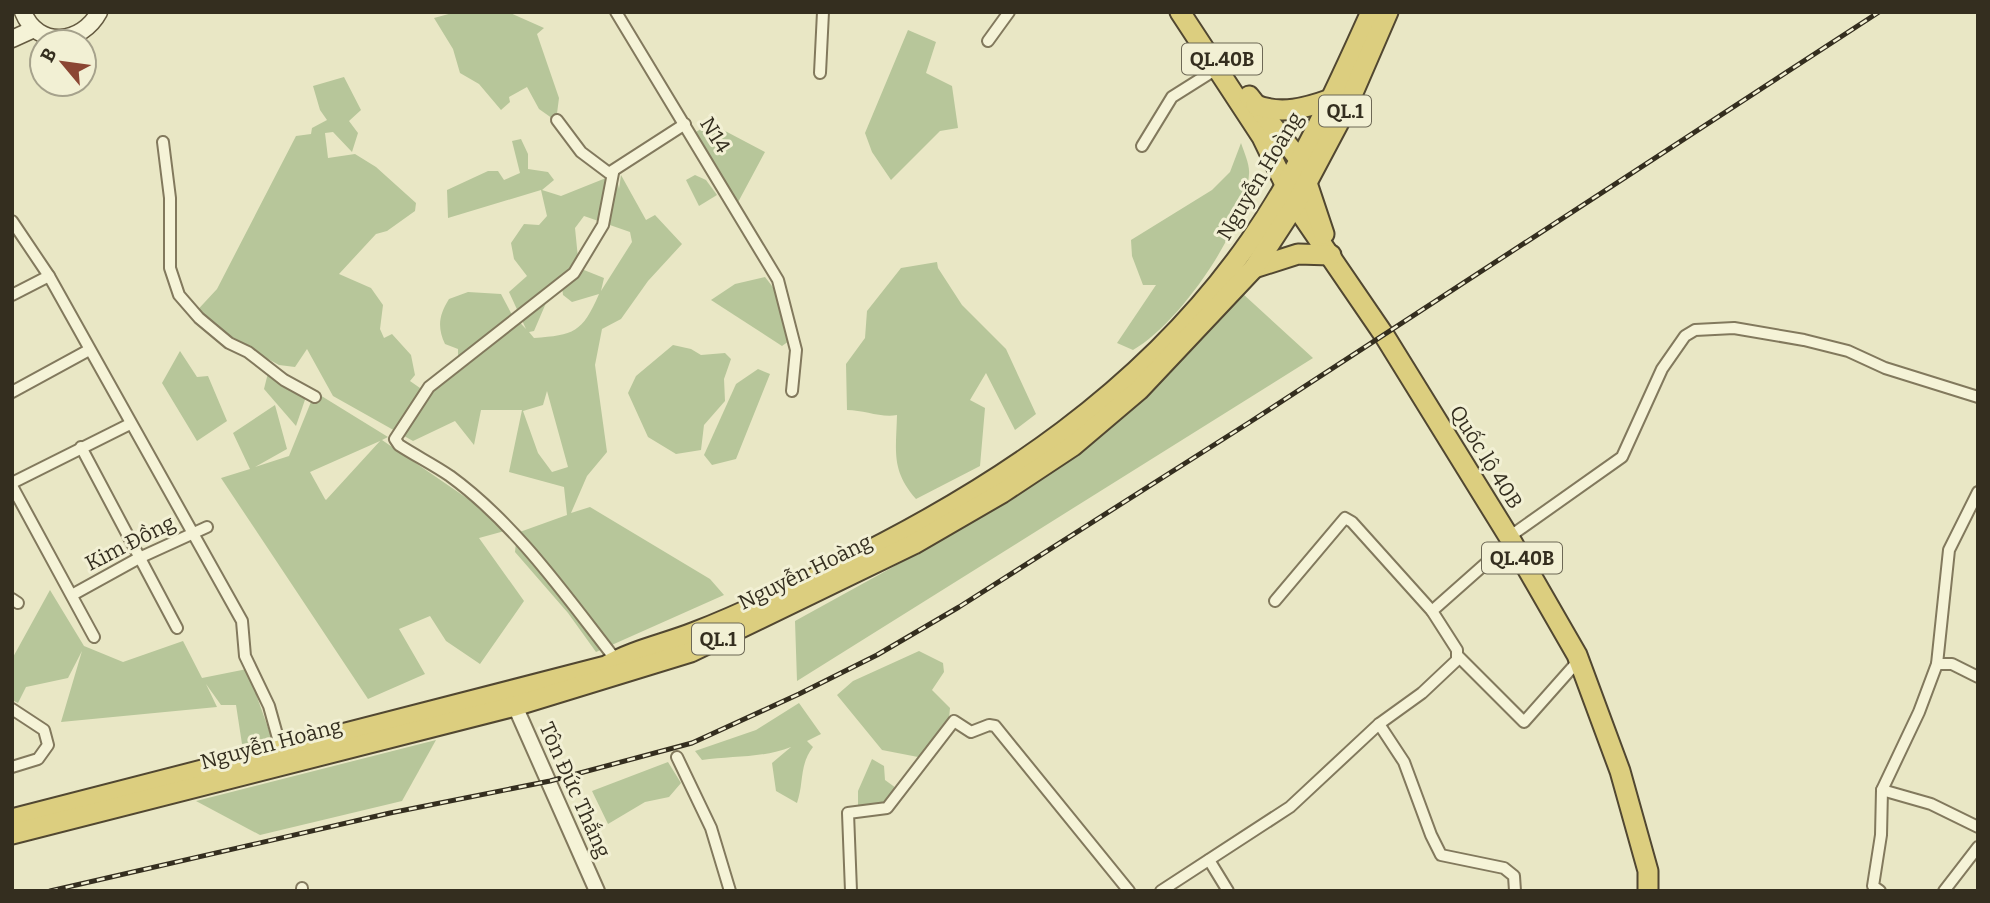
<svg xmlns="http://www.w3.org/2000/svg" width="1990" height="903" viewBox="0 0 1990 903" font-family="Bitter,serif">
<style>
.green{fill:#b7c69a;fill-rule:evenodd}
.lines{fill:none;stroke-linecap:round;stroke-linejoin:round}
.minor-casing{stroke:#82795d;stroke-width:14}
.tertiary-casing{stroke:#82795d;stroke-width:18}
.secondary-casing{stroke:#645a40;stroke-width:19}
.trunk-casing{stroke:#514731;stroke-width:23}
.minor{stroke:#f5f3d7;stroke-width:10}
.tertiary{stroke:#f5f3d7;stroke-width:14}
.secondary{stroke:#f5f3d7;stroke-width:16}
.trunk{stroke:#dcce7f;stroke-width:19}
.rail-casing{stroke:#342e1f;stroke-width:5}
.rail{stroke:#f2f0d4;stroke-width:2.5;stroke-dasharray:8;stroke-linecap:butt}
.labels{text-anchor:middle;stroke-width:6;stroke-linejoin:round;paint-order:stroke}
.shield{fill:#f2f0d4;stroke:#6d6855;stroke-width:2}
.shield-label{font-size:19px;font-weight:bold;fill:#342e1f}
.street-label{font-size:21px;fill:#342e1f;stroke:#f2f0d4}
</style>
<rect width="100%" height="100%" fill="#e9e7c5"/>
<!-- green -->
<g class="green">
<path d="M456 12H508L544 28 537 34 559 98 556 121 539 109 527 87 509 97 510 102 501 110 479 84 460 73 453 49 434 18Z"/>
<path d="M908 30 936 42 926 73 952 86 958 128 940 131 891 180 872 152 865 133Z"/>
<path d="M344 77 361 110 349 121 358 133 352 152 333 132 325 133 328 158 355 154 376 167 416 203 415 211 387 231 376 234 339 274 371 288 383 305 380 329 384 338 392 334 411 355 415 375 410 381 420 388 458 368V349L445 344C437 327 439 315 449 299L468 292 501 294 511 313 526 329 509 292 527 276 514 259 511 243 524 224 539 225 547 216 541 190 448 218 447 190 488 171H498L504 180 520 173 512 141 521 139 528 154V169L548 172 554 180 542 190 561 196 616 174 619 189 621 175 646 220 655 215 682 244 648 281 621 319 602 329 595 365 607 452 587 476 571 513 590 507 710 579 724 595 596 652 568 613 515 552 517 533 567 515 564 487 509 472 522 410H481L474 445 455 421 413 441 333 396 307 349 295 367 279 365 191 317 217 289 296 136 311 134 312 128 327 120 320 110 313 86ZM584 216 630 232 632 242 601 291 604 278 579 268 575 228ZM562 287 563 295 572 302 599 294C582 333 574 335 534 338L529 332 534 331 546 303ZM547 391 568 467 552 472 538 453 523 411 543 405Z"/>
<path d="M710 123 765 152 736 206 703 153 705 148 696 132Z"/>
<path d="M1241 143C1244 152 1250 165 1249 174 1246 228 1179 324 1133 350L1117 343 1156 285H1143L1132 256 1131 240 1212 190 1230 172Z"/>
<path d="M695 175 706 180 717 195 699 206 686 180Z"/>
<path d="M937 262 938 268 962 305 1006 349 1036 414 1015 430 986 373 970 400 985 408 980 466 916 499C891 470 896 452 897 415 881 418 864 410 847 410L846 364 865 338 867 311 901 268Z"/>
<path d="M765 277 783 300 796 336 782 346 711 300 735 284Z"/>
<path d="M1243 294 1313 358 797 681 795 621 893 567 1036 479 1156 387Z"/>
<path d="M673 345 691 349 701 355 725 353 731 359 724 379 725 401 704 425 701 450 676 454 648 437 628 393 636 376Z"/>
<path d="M180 351 197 377 208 376 227 421 197 441 162 383Z"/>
<path d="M758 369 770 374 736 459 712 465 704 455 736 384Z"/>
<path d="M268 373 309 388 296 426 264 389Z"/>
<path d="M315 392 388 437 382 440 512 529 479 538 524 601 480 664 446 641 430 616 399 629 425 674 368 699 221 478 250 469 233 433 275 405 287 449 255 467 289 456ZM380 441 326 500 325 499 310 472Z"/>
<path d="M50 590 84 646 123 662 183 641 202 678 247 669 272 739 242 744 236 705H221L206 684 217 707 61 722 82 651 68 678 26 687 18 703 12 700V659Z"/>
<path d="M919 651 943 663 944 672 932 690 950 708 949 719 932 752 918 757 882 750 837 695 853 681Z"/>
<path d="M799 703 821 734 807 741 813 747C799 765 804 783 797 803L776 791 772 763 791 747C764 758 731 756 702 760L695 751 756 730Z"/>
<path d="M436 740 402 801 260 835 196 801Z"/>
<path d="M872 759 884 766 885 780 896 788 891 805 865 809 858 806V791Z"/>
<path d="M668 762 681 783 669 797 645 802 608 824 592 791Z"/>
</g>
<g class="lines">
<defs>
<g id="minor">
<path d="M616 12 778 280 796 350 792 391"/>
<path d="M988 41 1009 12"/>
<path d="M820 73 823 12"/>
<path d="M557 120 581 152 609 173 685 124"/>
<path d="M163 142 170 198V268L179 295 199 318 229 343 248 352 284 380 315 397"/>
<path d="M1142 146 1172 97 1218 68"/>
<path d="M613 173 603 225 574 273 429 387 395 439 399 445C416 456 434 465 450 476 516 524 566 596 616 660"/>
<path d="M12 221 49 276 242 621 245 656 269 706 281 749"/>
<path d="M12 295 49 276"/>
<path d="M12 392 89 350"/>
<path d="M81 447 177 628"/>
<path d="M12 483 130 424"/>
<path d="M12 486 94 637"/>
<path d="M1509 537 1622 457 1662 369 1685 336 1695 330 1734 328 1804 340 1848 351 1885 368 1978 397"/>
<path d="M72 595 139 558 207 527"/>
<path d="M12 599 18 603"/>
<path d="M1275 601 1345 518 1352 522 1432 611"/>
<path d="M1457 655 1524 722 1579 660"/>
<path d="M1937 664H1952L1978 677"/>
<path d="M12 709 44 730 48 745 38 759 12 767"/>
<path d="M1379 724 1404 762 1431 835 1441 855 1504 868 1514 876 1515 891"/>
<path d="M677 757 711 828 730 891"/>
<path d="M1882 790 1931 804 1978 827"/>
<path d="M1209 860 1228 891"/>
<path d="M302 888V891"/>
<path d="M851 891 848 813 887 808 954 721 971 732 989 725 995 726 1129 891"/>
<path d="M1161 891 1290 807 1379 724 1422 693 1457 660V650L1432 611 1511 541"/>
<path d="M1880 891 1873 886 1881 835 1882 790 1919 712 1937 664 1949 550 1978 492"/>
<path d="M1944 891 1978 847"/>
</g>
<path id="tertiary" d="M515 706 597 891"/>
<g id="secondary">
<path d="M23 12C38 49 82 44 99 12"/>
<path d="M12 39 34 29"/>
</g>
<g id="trunk">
<path d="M1180 12 1262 137 1295 205 1384 335 1509 537 1577 655 1620 771 1648 871V891"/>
<path d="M1249 96 1299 159 1324 234"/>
<path d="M1256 105C1281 115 1306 108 1331 99"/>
<path d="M1254 268 1298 254 1331 255"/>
<path d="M12 819 606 666C633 650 665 644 695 632 742 614 789 591 834 568 995 490 1146 390 1250 241 1299 171 1336 90 1371 12"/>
<path d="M12 834 515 706 691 652 914 544 1002 493 1073 446 1139 390 1254 268 1295 205 1346 109 1388 12"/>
</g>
</defs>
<!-- minor casing -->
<use href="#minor" class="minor-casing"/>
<!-- tertiary casing -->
<use href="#tertiary" class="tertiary-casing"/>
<!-- secondary casing -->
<use href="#secondary" class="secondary-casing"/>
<!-- trunk casing -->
<use href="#trunk" class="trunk-casing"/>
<!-- minor -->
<use href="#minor" class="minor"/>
<!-- tertiary -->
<use href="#tertiary" class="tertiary"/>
<!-- secondary -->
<use href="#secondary" class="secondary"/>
<!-- trunk -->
<use href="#trunk" class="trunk"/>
<defs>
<path id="rail" d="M50 891 390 813 550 781 692 743 799 694 877 655 959 607 1250 422 1879 12"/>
</defs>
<!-- rail casing -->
<use href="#rail" class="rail-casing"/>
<!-- rail -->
<use href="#rail" class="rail"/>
</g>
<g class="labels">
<!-- shield labels -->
<g class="shield">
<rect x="1182" y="43.5" width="80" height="31" rx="5"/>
<rect x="1319" y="95.5" width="52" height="31" rx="5"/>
<rect x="1482" y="542.5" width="80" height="31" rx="5"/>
<rect x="692" y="623.5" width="52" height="31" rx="5"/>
</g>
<g class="shield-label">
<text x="1222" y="66">QL.40B</text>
<text x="1345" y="118">QL.1</text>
<text x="1522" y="565">QL.40B</text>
<text x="718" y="646">QL.1</text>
</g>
<!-- street labels -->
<g class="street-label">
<text transform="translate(715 135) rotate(58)" y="7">N14</text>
<text transform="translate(1260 176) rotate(-59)" y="7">Nguyễn Hoàng</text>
<text transform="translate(1486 457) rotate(58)" y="7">Quốc lộ 40B</text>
<text transform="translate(130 543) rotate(-27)" y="7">Kim Đồng</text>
<text transform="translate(805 572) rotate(-26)" y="7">Nguyễn Hoàng</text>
<text transform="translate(271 744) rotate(-15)" y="7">Nguyễn Hoàng</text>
<text transform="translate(575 790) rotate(66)" y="7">Tôn Đức Thắng</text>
</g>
</g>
<!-- border -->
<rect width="1990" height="903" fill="none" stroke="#342e1f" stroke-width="28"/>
<!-- north arrow -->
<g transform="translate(63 63) rotate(299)"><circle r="33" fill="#f2f0d4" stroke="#a6a28c" stroke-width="2"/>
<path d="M0-5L12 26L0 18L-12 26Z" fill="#8b4633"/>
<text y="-10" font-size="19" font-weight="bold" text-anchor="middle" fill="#342e1f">B</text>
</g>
</svg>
